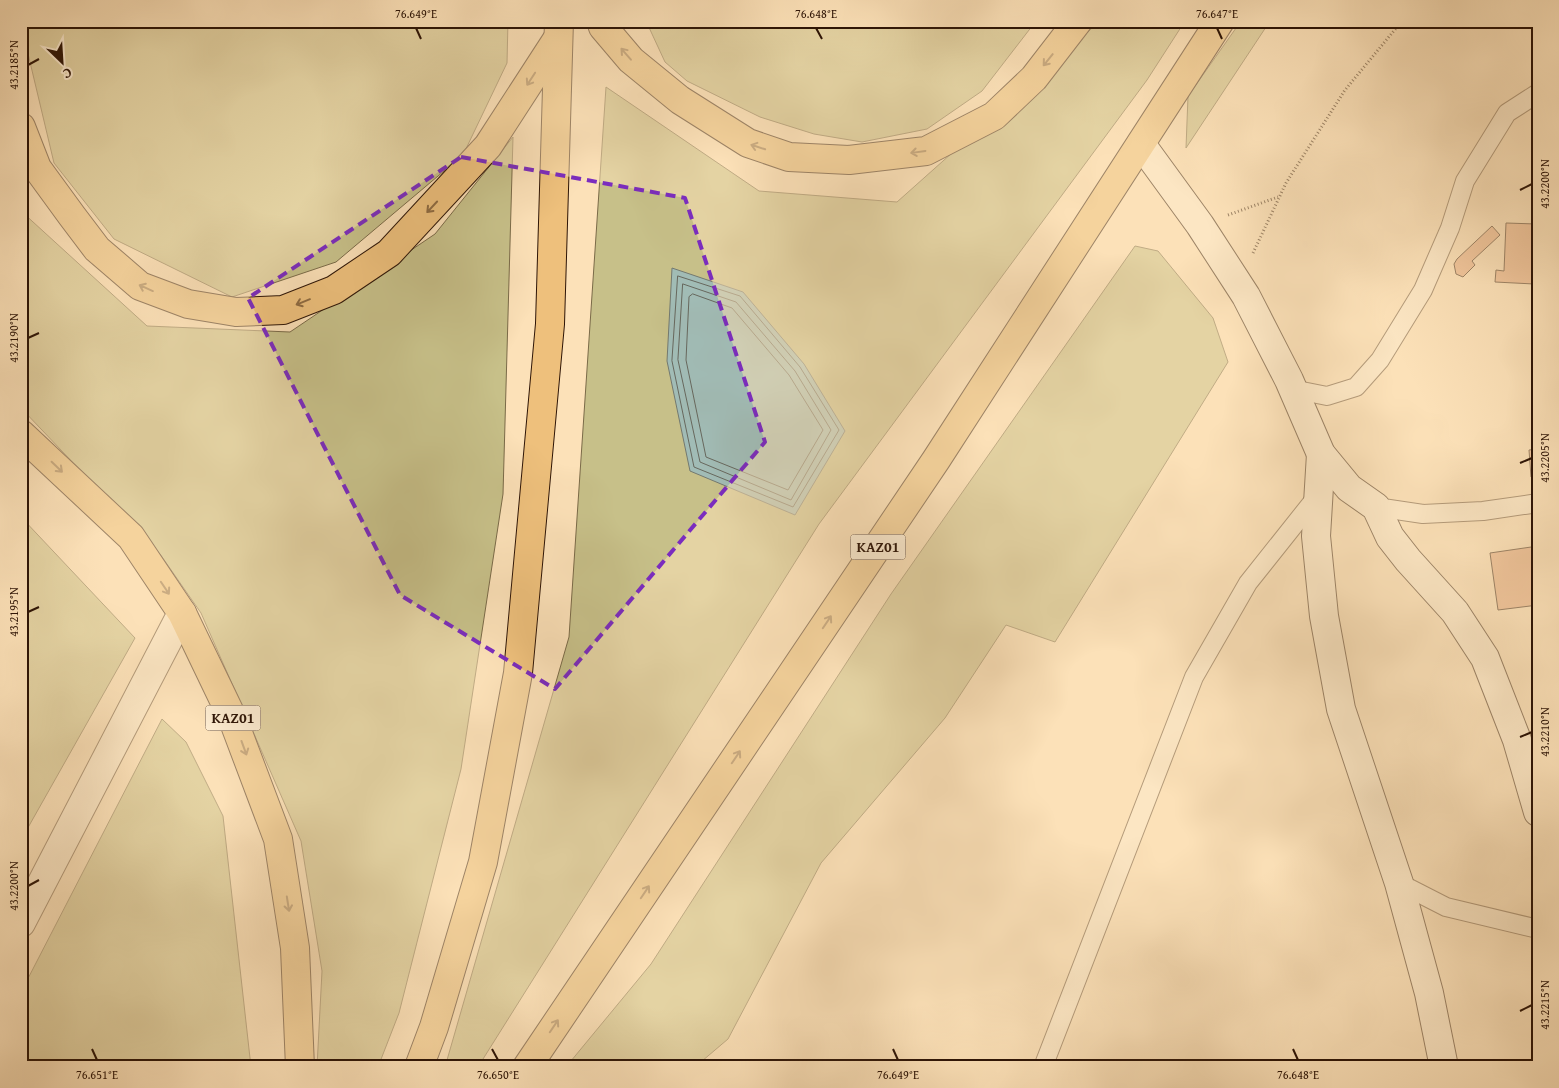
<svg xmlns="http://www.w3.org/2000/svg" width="1559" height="1088" viewBox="0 0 1559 1088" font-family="'Gentium Book Plus',serif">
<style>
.green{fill:#c7c089;stroke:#7a6a48}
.water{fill:#a1bcb6;stroke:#737970}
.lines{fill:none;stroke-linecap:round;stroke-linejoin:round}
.shore{stroke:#67685e;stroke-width:1}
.building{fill:#e6a67d;stroke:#2d1406}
.lane-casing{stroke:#614732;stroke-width:20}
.street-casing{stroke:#614732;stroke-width:30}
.secondary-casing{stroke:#2d1406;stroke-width:30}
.highway-casing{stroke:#2d1406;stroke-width:30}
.path{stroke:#2d1406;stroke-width:3;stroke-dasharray:1 2.5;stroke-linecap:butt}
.lane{stroke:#fdecd1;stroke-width:18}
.street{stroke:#fdecd1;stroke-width:28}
.secondary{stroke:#fdecd1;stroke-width:28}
.highway{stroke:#eec07c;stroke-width:28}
.oneway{stroke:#8e6a41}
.marked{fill:none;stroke:#7b2cbf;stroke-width:4;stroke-dasharray:10 6;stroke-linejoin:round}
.ticks{fill:none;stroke:#2d1406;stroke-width:2}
.labels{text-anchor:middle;stroke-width:5;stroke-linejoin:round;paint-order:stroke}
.shield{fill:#fdecd1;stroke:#6b5543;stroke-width:1}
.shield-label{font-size:15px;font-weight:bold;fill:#2d1406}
.neatline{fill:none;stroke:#2d1406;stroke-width:2}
.ticks-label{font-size:12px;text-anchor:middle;fill:#2d1406}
</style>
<rect width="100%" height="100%" fill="#fce1b8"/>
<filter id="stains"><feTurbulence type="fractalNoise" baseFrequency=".004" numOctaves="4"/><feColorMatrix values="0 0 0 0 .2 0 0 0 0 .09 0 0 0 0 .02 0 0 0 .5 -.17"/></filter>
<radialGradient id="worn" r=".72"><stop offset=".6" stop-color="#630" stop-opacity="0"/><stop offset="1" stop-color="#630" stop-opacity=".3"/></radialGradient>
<!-- green -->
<g class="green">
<path d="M30 21H508L507 63 463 155 336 262 232 297 114 239 54 163 25 41Z"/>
<path d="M646 21H1036L982 91 927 129 862 142 814 134 760 117 687 81 665 62Z"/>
<path d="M1100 21H1185L1147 80 819 524 478 1067H445L569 637 606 87 759 191 897 202Z"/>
<path d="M1241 21H1270L1186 148 1188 96Z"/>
<path d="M513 137 503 494 461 769 399 1013 378 1067H317L322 971 301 841 201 613 160 554 21 408V211L147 326 290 332 435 234Z"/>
<path d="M1135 246 1158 251 1213 318 1228 362 1055 642 1006 625 945 718 821 863 728 1039 695 1067H566L651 964 891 594Z"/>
<path d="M21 517 135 638 21 840Z"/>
<path d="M162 719 186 742 223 816 251 1067H21V992Z"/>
</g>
<!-- water -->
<path class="water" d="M672 268 743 292 804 364 845 431 795 515 690 471 667 361Z"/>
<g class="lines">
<!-- shore -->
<g class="shore">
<path d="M678 276 740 296 800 367 839 430 793 507 694 467 672 361Z"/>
<path d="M683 284 736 302 795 371 831 430 791 500 700 462 678 360Z"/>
<path d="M693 294 732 308 789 375 823 430 788 490 706 457 686 360 689 297Z"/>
</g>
</g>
<!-- building -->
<g class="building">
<path d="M1506 223 1536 224 1534 284 1495 282 1496 270 1504 271Z"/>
<path d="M1492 226 1500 235 1472 261 1475 265 1463 277 1456 274 1454 264 1457 259Z"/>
<path d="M1538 449V476L1531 477 1529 450Z"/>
<path d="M1538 546V605L1498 610 1490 553Z"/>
</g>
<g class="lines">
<defs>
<g id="lane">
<path d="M1292 389 1327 396 1356 387 1380 360 1423 290 1450 228 1465 181 1507 113 1538 93"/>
<path d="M1376 507 1423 514 1483 511 1538 503"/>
<path d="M1399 883 1446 907 1538 929"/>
<path d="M1043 1067 1194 677 1248 583 1318 495"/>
</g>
<path id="street" d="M21 923 182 613"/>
<g id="secondary">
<path d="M1141 144 1200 225 1246 296 1289 380 1321 454 1349 488 1376 507 1390 537 1408 560 1455 612 1485 658 1517 740 1538 812"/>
<path d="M1321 454 1316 536 1324 616 1341 709 1399 883 1429 993 1444 1067"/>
</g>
<g id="highway">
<path d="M601 21 603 27 631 60 680 100 748 143 789 157 849 160 926 151 994 116 1034 78 1078 21"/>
<path d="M21 127 37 168 72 216 97 249 140 286 188 304 236 312 283 310 334 290 389 253 488 146 558 38"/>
<path d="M21 434 131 537 182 613 232 717 278 839 295 948 300 1067"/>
<path d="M419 1067 434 1027 483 862 518 673 550 324 559 21"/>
<path d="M527 1067 936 460 1220 21"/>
</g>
</defs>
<!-- lane casing -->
<use href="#lane" class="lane-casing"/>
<!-- street casing -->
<use href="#street" class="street-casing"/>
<!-- secondary casing -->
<use href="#secondary" class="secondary-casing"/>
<!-- highway casing -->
<use href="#highway" class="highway-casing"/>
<!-- path -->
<g class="path">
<path d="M1228 215 1278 197"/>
<path d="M1253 253 1286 183 1345 90 1402 21"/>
</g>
<!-- lane -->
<use href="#lane" class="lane"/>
<!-- street -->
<use href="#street" class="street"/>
<!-- secondary -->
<use href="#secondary" class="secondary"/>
<!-- highway -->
<use href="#highway" class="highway"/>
</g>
<!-- one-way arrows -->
<defs><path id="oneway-shaft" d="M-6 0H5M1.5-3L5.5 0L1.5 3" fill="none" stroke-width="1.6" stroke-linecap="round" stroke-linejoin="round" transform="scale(1.25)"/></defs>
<g class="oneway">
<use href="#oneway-shaft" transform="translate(626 54) rotate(-131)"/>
<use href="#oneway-shaft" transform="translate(1048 60) rotate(129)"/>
<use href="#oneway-shaft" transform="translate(531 79) rotate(123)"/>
<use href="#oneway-shaft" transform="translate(758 147) rotate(-162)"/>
<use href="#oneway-shaft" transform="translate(918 152) rotate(172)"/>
<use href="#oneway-shaft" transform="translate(432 207) rotate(133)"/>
<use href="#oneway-shaft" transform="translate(146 288) rotate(-156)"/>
<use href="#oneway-shaft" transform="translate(303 302) rotate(158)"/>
<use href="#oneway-shaft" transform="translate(57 467) rotate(44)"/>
<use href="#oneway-shaft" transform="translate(165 588) rotate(56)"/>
<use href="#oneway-shaft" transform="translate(827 622) rotate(-56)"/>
<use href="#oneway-shaft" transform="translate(244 748) rotate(70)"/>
<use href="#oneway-shaft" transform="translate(736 757) rotate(-56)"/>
<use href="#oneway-shaft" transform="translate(645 892) rotate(-56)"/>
<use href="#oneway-shaft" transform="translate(288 904) rotate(81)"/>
<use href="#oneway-shaft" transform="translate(554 1026) rotate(-56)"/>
</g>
<!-- marked area -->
<path d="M0 0H1559V1088H0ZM461 157 685 198 765 442 555 689 400 595 248 298Z" fill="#fce1b8" fill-opacity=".55" fill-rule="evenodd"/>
<path class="marked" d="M461 157 685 198 765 442 555 689 400 595 248 298Z"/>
<!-- ticks -->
<path class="ticks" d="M416 28 421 39M816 28 822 39M1217 28 1222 39M28 65 39 59M1520 190 1532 184M28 338 39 333M1520 463 1532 458M28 612 39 607M1520 737 1532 732M28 886 39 880M1520 1011 1532 1005M92 1049 97 1060M492 1049 498 1060M893 1049 898 1060M1293 1049 1298 1060"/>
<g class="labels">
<!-- shield labels -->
<g class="shield">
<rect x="850.5" y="534.5" width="55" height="25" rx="4"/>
<rect x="205.5" y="705.5" width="55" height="25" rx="4"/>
</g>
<g class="shield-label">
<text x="878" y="552">KАZ01</text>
<text x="233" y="723">KАZ01</text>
</g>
</g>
<!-- margin -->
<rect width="1559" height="1088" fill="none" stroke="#fce1b8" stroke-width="55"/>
<!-- north arrow -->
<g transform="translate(62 62) rotate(155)" stroke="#fdecd1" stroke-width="4" paint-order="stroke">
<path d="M0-4L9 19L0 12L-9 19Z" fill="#2d1406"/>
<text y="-8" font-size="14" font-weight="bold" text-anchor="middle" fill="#2d1406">С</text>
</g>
<rect x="28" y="28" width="1504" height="1032" class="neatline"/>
<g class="ticks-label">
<text x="416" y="18">76.649°E</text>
<text x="816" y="18">76.648°E</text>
<text x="1217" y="18">76.647°E</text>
<text transform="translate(14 65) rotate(-90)" y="4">43.2185°N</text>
<text transform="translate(1545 184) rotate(-90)" y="4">43.2200°N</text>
<text transform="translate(14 338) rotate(-90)" y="4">43.2190°N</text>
<text transform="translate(1545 458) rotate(-90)" y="4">43.2205°N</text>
<text transform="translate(14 612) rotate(-90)" y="4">43.2195°N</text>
<text transform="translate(1545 732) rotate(-90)" y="4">43.2210°N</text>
<text transform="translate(14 886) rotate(-90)" y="4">43.2200°N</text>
<text transform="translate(1545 1005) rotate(-90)" y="4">43.2215°N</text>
<text x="97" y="1079">76.651°E</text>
<text x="498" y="1079">76.650°E</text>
<text x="898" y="1079">76.649°E</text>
<text x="1298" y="1079">76.648°E</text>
</g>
<rect width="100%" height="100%" filter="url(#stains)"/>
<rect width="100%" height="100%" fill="url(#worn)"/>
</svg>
